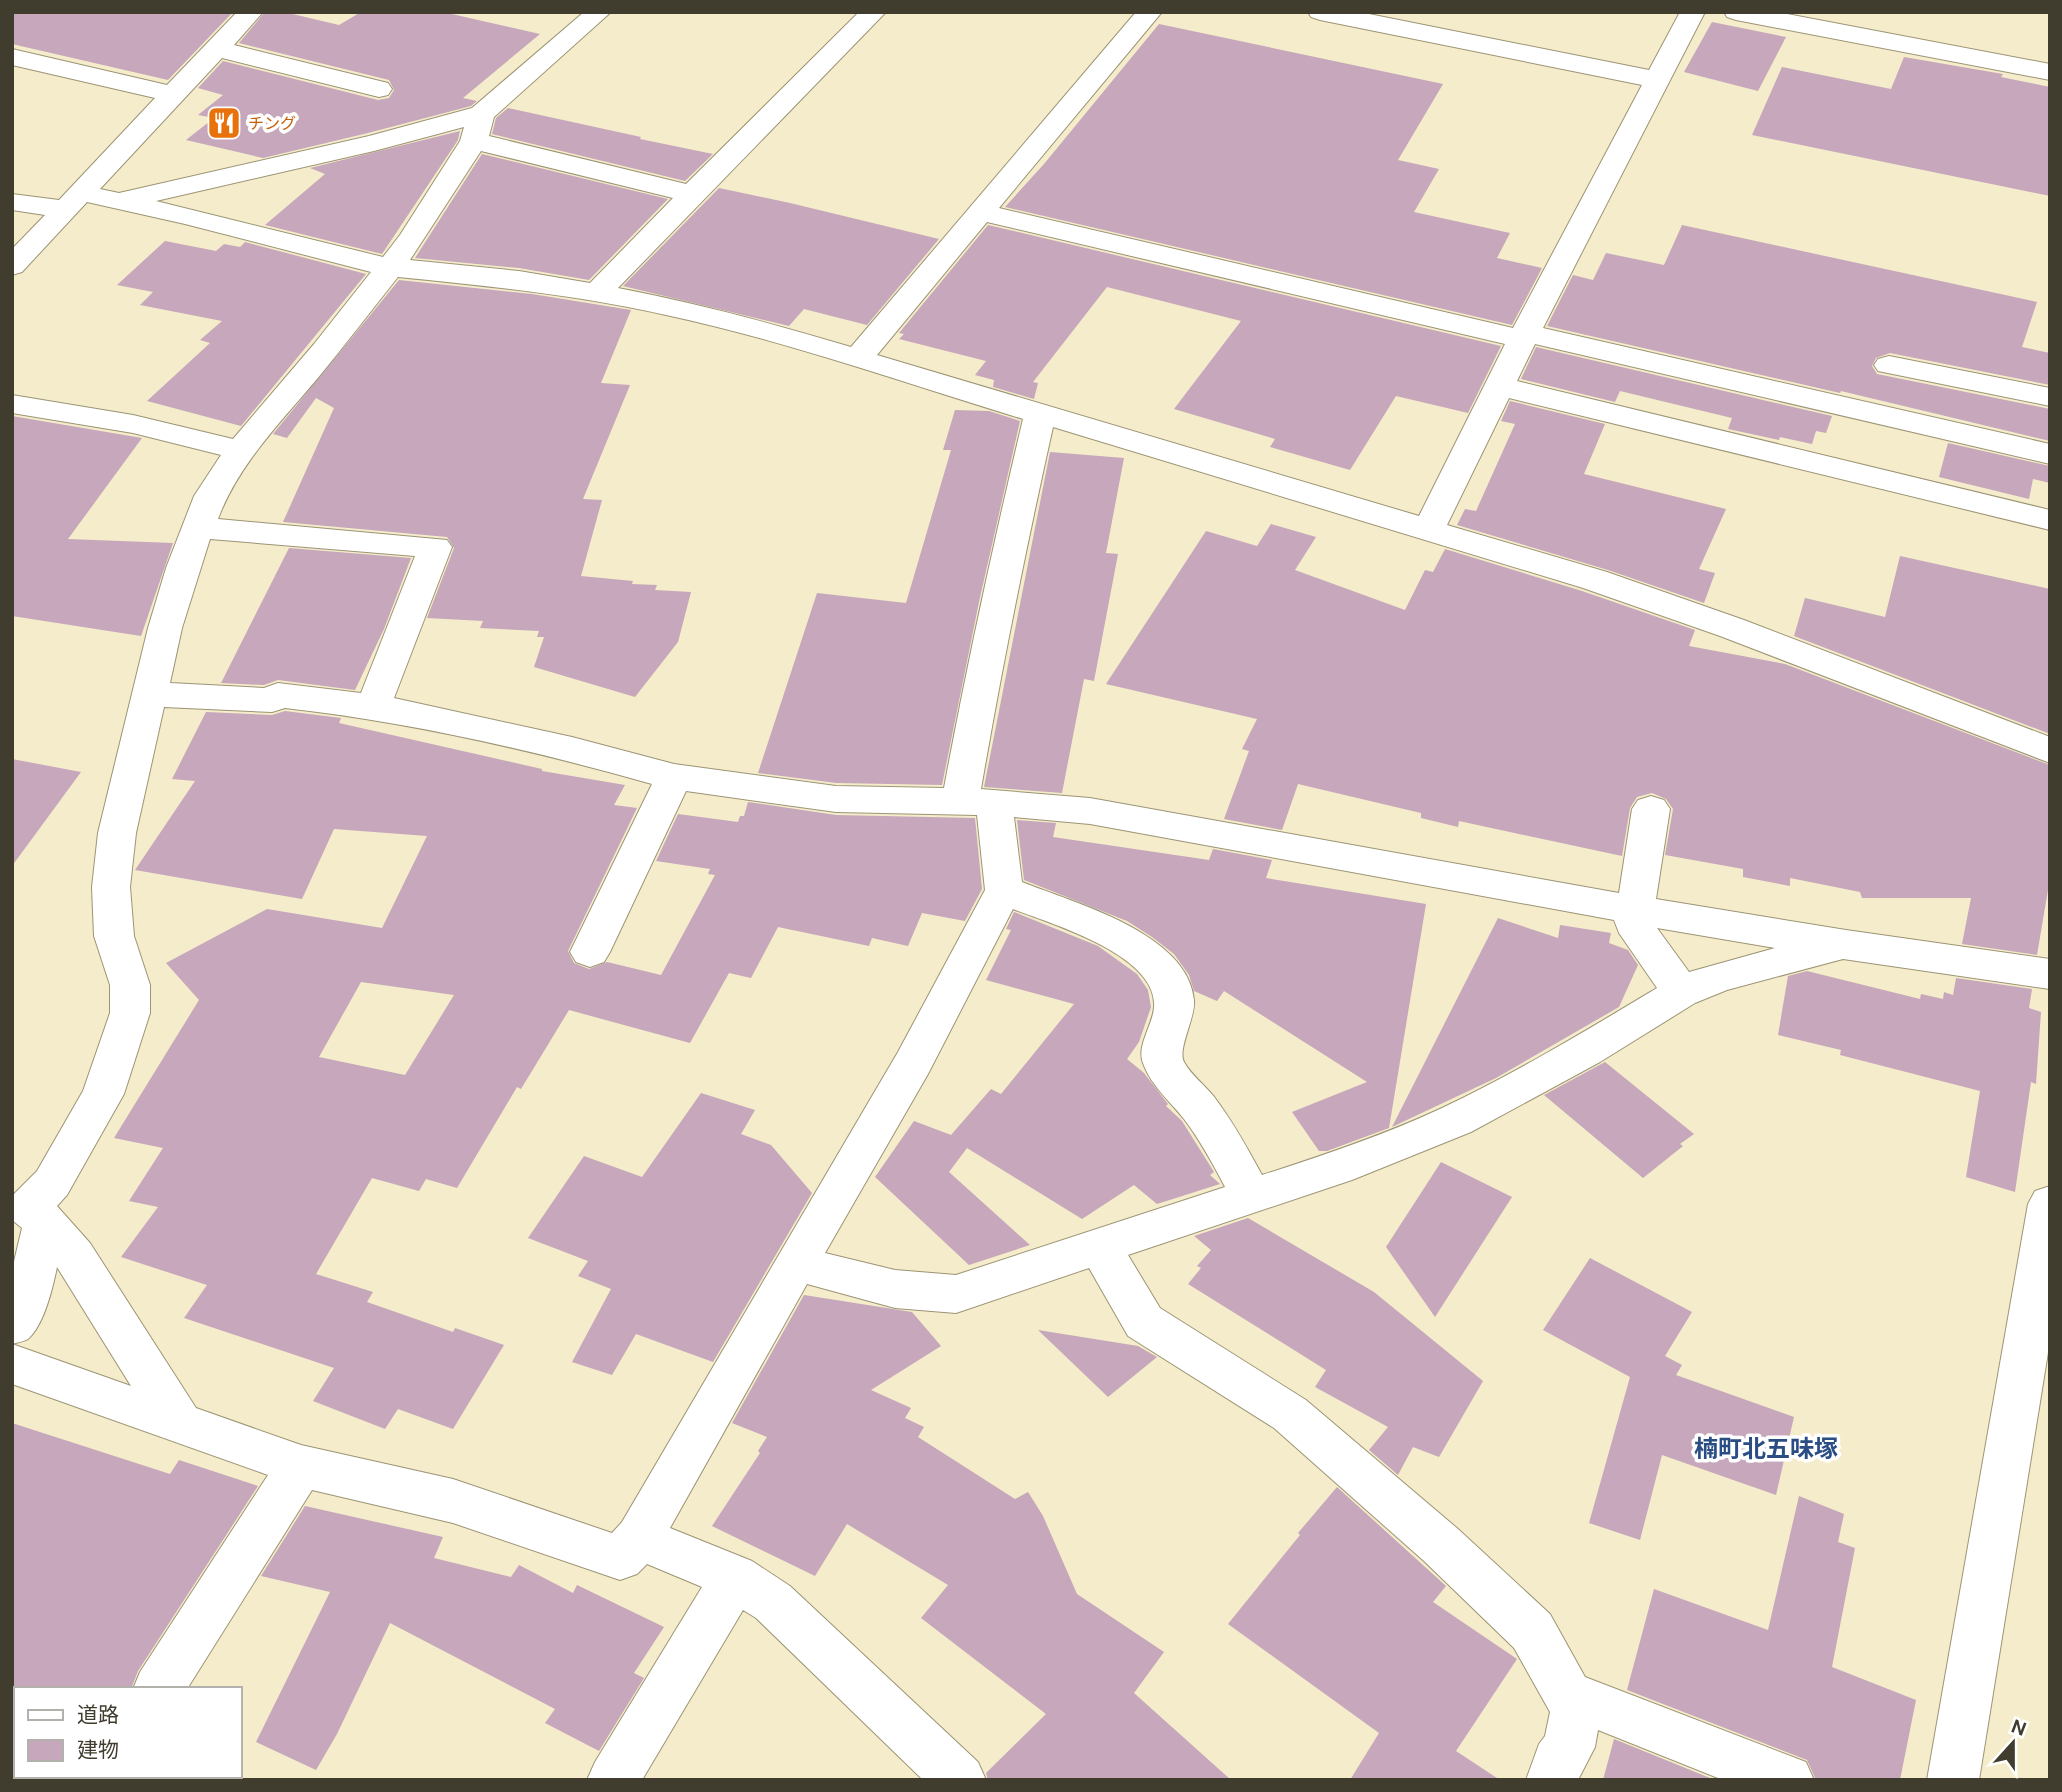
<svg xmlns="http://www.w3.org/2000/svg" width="2062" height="1792" viewBox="0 0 2062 1792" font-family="'DM Sans','Noto Sans JP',sans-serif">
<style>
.building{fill:#c6a7bb;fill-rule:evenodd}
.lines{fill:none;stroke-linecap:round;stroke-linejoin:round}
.minor-casing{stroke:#9c9474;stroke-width:2}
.minor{fill:#fff;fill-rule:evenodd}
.labels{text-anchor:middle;stroke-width:7;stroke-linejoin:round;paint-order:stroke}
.far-food-label{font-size:16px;fill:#c56008;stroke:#fff;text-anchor:start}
.near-quarter-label{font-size:24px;font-weight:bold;fill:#2a4e84;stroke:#fff}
</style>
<rect width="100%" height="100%" fill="#f4ecca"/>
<!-- building -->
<g class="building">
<path d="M12 12H233L168 80 12 44Z"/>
<path d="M265 12H284L339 25 361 12H443L540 34 463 98 477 101 471 106 368 133 263 158 186 140 214 118 198 115 223 95 198 88 223 61 378 100 389 98 394 90 389 80 239 43Z"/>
<path d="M1712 22 1786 37 1758 91 1684 72Z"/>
<path d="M1159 24 1443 84 1398 160 1439 169 1414 212 1510 233 1497 258 1542 268 1512 325 1005 207 1044 164Z"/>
<path d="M1904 57 2003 74 2001 77 2050 87V196L1752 135 1782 67 1891 89Z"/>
<path d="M508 108 641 137 640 139 713 154 685 181 492 134 496 118Z"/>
<path d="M460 131 458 140 382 254 265 225 325 174 310 168Z"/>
<path d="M482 154 668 199 589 280 519 268 415 258Z"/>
<path d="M719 188 790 203 939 239 867 325 804 309 789 326 623 286Z"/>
<path d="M988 225 1501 346 1468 413 1396 396 1350 470 1270 447 1275 439 1174 409 1241 321 1107 287 1033 382 1038 383 1034 399 993 387 994 380 975 375 986 361 899 339 904 334 899 333Z"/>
<path d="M1682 225 2037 302 2022 347 2050 353V385L1890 353 1876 358 1872 366 1877 374 2050 409V441L1841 391 1840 393 1547 326 1573 275 1593 280 1606 253 1664 265Z"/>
<path d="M165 241 216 251 224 244 240 247 245 242 366 274 241 426 147 401 210 343 200 340 222 321 140 305 153 292 117 285Z"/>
<path d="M399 280 532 294 631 310 601 383 630 385 583 499 602 500 581 576 633 581 632 584 657 585 655 590 691 592 678 642 635 697 534 667 544 637H537L539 631 480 628 483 621 427 618 454 548 447 537 283 522 334 408 316 398 287 438 273 434Z"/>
<path d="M1536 347 1832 416 1826 433 1816 431 1812 444 1780 437 1779 440 1728 429 1732 418 1620 391 1615 402 1521 379Z"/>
<path d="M1510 401 1605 424 1584 474 1726 509 1699 569 1715 573 1704 603 1608 570 1457 525 1465 509 1476 511 1515 424 1501 421Z"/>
<path d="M955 410 989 411 1020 421 979 602 942 785 836 783 758 773 817 593 906 603 951 450H943Z"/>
<path d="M12 416 142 438 68 539 173 543 141 636 12 616Z"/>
<path d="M1948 443 2050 466V483L2033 479 2029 499 1939 477Z"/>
<path d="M1050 452 1124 458 1106 553 1118 554 1094 681 1084 679 1062 793 984 787Z"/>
<path d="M1271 524 1316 537 1295 570 1405 610 1425 570 1433 572 1445 549 1582 591 1695 630 1689 646 1785 664 2050 765V878L2037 955 1962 944 1971 898H1862L1860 892 1790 878V886L1743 877V869L1665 855 1673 809 1666 799 1652 793 1637 797 1630 808 1622 856 1459 821 1458 827 1421 818V813L1298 784 1282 830 1224 819 1249 751 1242 749 1257 719 1106 684 1206 531 1257 546Z"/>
<path d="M289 548 411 558 384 629 355 690 278 680 264 685 221 683Z"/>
<path d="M1900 556 2050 589V734L1794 636 1805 598 1885 617Z"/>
<path d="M285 711 341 718 339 723 542 769V771L625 785 614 805 637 808 568 951 574 963 589 969 607 962 661 975 715 875 708 874 710 869 656 861 678 814 738 822 740 816H744L748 802 836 815 975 818 982 889 965 921 922 913 908 946 872 938 869 946 778 927 751 978 729 973 690 1043 569 1010 521 1089 517 1087 457 1188 426 1179 419 1191 372 1178 316 1274 373 1292 367 1302 453 1332 455 1328 504 1345 453 1429 398 1409 385 1429 313 1401 334 1368 184 1318 207 1285 121 1257 158 1207 129 1201 163 1148 114 1138 199 1000 166 963 267 909 382 928 427 836 334 829 302 899 135 870 195 781 172 779 206 712 272 715ZM361 982 454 995 405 1075 319 1057Z"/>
<path d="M12 759 81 772 12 866Z"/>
<path d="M1017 820 1056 823 1053 837 1209 860 1213 849 1272 860 1266 878 1426 904 1389 1128 1327 1151H1319L1292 1112 1367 1082 1224 991 1217 1001 1194 991 1189 975 1174 954 1152 937 1127 921 1024 880Z"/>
<path d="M1014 912 1098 946 1137 974 1148 990 1151 1007 1139 1042 1127 1059 1144 1073 1168 1104 1166 1106 1182 1121 1214 1172 1210 1175 1220 1184 1157 1204 1134 1185 1082 1219 967 1148 949 1172 1030 1245 969 1265 875 1177 914 1121 951 1135 991 1089 1001 1094 1074 1004 986 980 1011 930 1006 929Z"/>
<path d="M1498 918 1558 938 1560 925 1611 933 1609 943 1628 950 1638 965 1619 1007 1496 1078 1392 1127Z"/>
<path d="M1807 971 1920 999 1921 994 1943 999 1944 992 1953 995 1956 978 2032 989 2029 1008 2041 1012 2036 1084 2031 1082 2015 1192 1966 1177 1980 1091 1840 1055 1841 1050 1778 1035 1788 976Z"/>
<path d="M1605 1062 1694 1134 1680 1144 1683 1146 1643 1178 1544 1095Z"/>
<path d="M701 1093 755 1110 741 1134 771 1145 812 1193 713 1362 636 1334 612 1375 572 1362 611 1289 578 1276 588 1261 528 1238 584 1156 642 1177Z"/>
<path d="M1441 1162 1512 1197 1435 1317 1386 1247Z"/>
<path d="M1248 1218 1374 1292 1483 1381 1439 1457 1413 1447 1398 1475 1369 1450 1388 1427 1315 1387 1326 1370 1188 1284 1201 1268 1197 1266 1211 1250 1194 1236Z"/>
<path d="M1590 1258 1692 1312 1665 1356 1682 1365 1676 1375 1794 1417 1776 1495 1662 1455 1640 1540 1589 1523 1630 1377 1543 1330Z"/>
<path d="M804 1295 912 1312 941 1346 871 1390 911 1408 905 1418 924 1427 918 1437 1015 1499 1028 1492 1043 1516 1077 1594 1164 1652 1134 1693 1231 1780H988L986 1773 1046 1714 921 1618 948 1585 847 1524 815 1576 712 1526 760 1453 758 1451 767 1437 732 1423Z"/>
<path d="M1038 1330 1138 1346 1157 1357 1108 1397Z"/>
<path d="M12 1423 170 1474 179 1460 258 1486 138 1671 131 1689H12Z"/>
<path d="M1337 1487 1446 1586 1433 1602 1517 1659 1456 1751 1500 1780H1350L1379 1733 1228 1624 1300 1535 1298 1533Z"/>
<path d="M1799 1496 1844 1514 1838 1542 1855 1548 1832 1667 1916 1700 1900 1780H1816L1807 1760 1627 1690 1654 1589 1768 1630Z"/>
<path d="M305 1506 443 1537 434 1558 511 1577 519 1565 573 1593 577 1585 664 1627 634 1673 644 1678 599 1751 545 1723 555 1709 390 1623 337 1734 316 1770 256 1742 330 1592 261 1576Z"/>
<path d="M1614 1739 1715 1780H1603Z"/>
</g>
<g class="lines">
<defs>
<g id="minor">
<path d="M237 12H263L234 45 388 83 392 89 388 95 379 97 222 58 100 189 119 193 369 136 472 108 584 12H611L494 117 489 136 686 184 859 12H886L618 288C697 303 774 324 851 347L1136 12H1162L999 208 1513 328 1642 85 1320 20 1311 17 1308 12H1359L1649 70 1680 12H1705L1543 328 2050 444V464L1535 344 1517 381 2050 510V530L1509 398 1447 525 1607 572 1744 620 2050 737V763L1720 636 1583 588 1053 427C1026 548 1002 667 981 789L1090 798 1619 893 1632 809 1638 800 1651 796 1664 800 1670 809 1656 899 1846 930 2050 959V989L1843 959 1727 990 1695 1003 1600 1062 1471 1132 1352 1180 1128 1255 1160 1308 1306 1400 1458 1529 1550 1614 1585 1677 1806 1762 1814 1780H1723L1598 1730 1595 1747 1578 1780H1526L1539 1744 1545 1736 1550 1712 1514 1648 1424 1561 1274 1428 1128 1336 1089 1268 956 1313 895 1308 807 1284 670 1528 752 1561 790 1586 978 1762 986 1780H923L756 1618 743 1610 642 1780H587L595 1762 702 1587 647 1564 637 1574 620 1580 453 1523 312 1490 187 1689H133L140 1672 268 1475 12 1384V1344L131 1386 57 1267C53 1287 44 1325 28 1339 25 1341 16 1343 12 1344V1270L22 1228 12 1220V1196L37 1171 83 1091 110 1013V985L94 936 92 887 98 833 148 628 166 568 194 496 221 455 133 433 12 413V395L133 415 233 439 314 344 371 272 185 224 87 202 22 272 12 275V249L45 215 12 210V194L59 200 155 98 12 65V49L167 85ZM464 127 460 141 400 235 383 257 156 201 374 151ZM481 151 673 198 590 283 519 271 410 260ZM987 222 1505 344 1419 516 877 355ZM398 277C488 286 577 295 666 315 787 341 905 383 1023 419 994 541 967 664 944 788L836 786 674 764 572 737 394 698 452 547 447 540 218 519C238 465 280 423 317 379 345 345 371 311 398 277ZM210 539 415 556 361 693 278 683 264 688 170 683 182 628ZM164 707 272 712 285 708C410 722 532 750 652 784L570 952 576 962 590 967 604 962 610 952 686 791 836 812 977 815 985 890 898 1052 622 1522 612 1533 453 1479 301 1445 196 1408 90 1243 57 1206 67 1195 124 1094 150 1013V985L134 936 130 887 136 833ZM1014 817 1090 824 1614 920 1619 933 1657 988C1587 1030 1516 1073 1442 1108 1384 1135 1322 1156 1262 1175 1248 1149 1233 1122 1215 1098 1206 1086 1191 1075 1184 1062 1177 1049 1196 1017 1194 1000 1188 933 1074 903 1022 882ZM1013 909C1052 924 1158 955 1154 1007 1153 1025 1136 1046 1143 1063 1151 1086 1170 1101 1184 1119 1200 1140 1213 1164 1225 1187L956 1275 895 1270 825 1253 928 1074ZM1657 928 1775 948 1689 972Z"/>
<path d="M1724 12H1777L2050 64V80L1736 20 1727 17Z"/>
<path d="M1889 356 2050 388V406L1878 371 1874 365 1878 359Z"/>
<path d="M2050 1186V1340L1979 1780H1927L2028 1204 2035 1191Z"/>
<path d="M70 1776H122L120 1780H68Z"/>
</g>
</defs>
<!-- minor casing -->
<use href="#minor" class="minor-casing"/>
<!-- minor -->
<use href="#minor" class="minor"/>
</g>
<!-- icons -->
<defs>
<symbol id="restaurant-square" viewBox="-11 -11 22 22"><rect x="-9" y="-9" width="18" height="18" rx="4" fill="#e8710a" stroke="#fff"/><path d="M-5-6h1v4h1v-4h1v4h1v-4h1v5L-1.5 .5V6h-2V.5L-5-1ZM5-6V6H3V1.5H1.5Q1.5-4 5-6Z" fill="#fff"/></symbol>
</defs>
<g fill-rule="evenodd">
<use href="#restaurant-square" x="205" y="104" width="38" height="38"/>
</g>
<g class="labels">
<!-- far-food labels -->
<g class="far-food-label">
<text x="248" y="129">チング</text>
</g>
<!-- near-quarter labels -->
<g class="near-quarter-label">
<text x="1766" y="1457">楠町北五味塚</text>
</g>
</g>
<!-- border -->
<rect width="2062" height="1792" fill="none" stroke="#403d2f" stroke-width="28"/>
<!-- legend -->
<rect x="14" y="1687" width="228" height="91" fill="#ffffff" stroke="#b3b1ac" stroke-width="2"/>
<rect x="28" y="1710" width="35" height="10" fill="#ffffff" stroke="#b3b1ac" stroke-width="2"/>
<text x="77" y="1722" font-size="21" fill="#403d2f">道路</text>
<rect x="28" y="1740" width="35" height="21" fill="#c6a7bb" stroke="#b3b1ac" stroke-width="2"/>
<text x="77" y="1757" font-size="21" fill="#403d2f">建物</text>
<!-- north arrow -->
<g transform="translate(2013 1743) rotate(21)" stroke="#ffffff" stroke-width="5" paint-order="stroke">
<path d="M0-5L12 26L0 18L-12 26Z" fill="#403d2f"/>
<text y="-10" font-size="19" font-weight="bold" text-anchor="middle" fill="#403d2f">N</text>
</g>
</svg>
